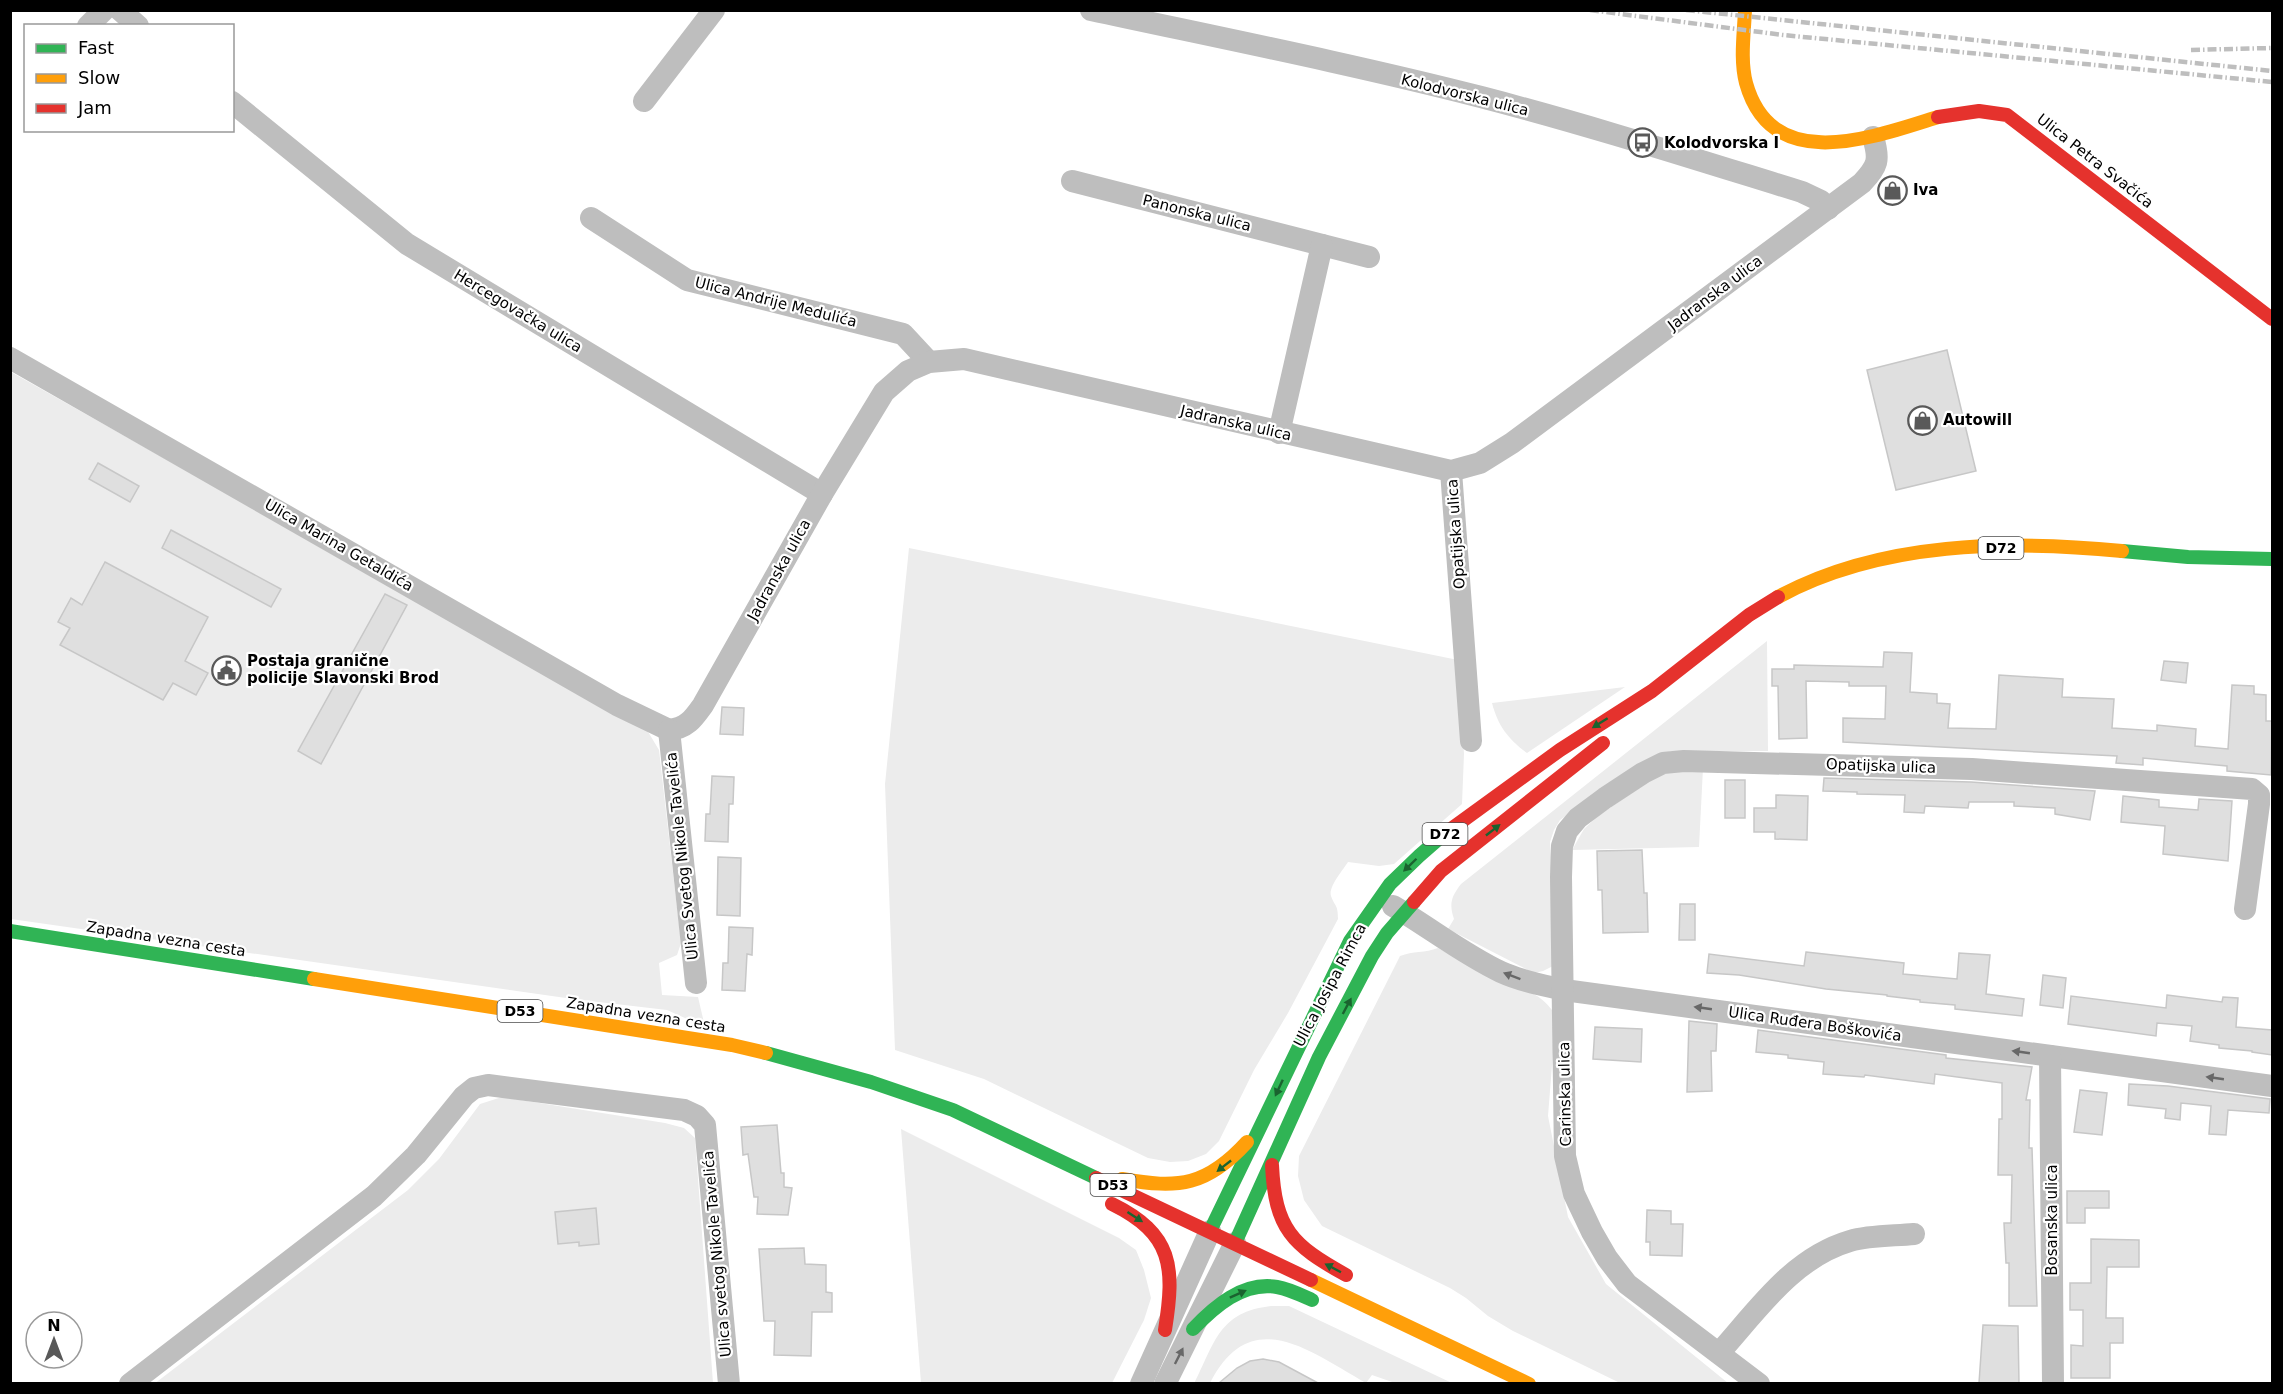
<svg xmlns="http://www.w3.org/2000/svg" width="2283" height="1394" viewBox="0 0 2283 1394" font-family="'DejaVu Sans',sans-serif">
<style>
.green{fill:#ececec}
.building{fill:#dfdfdf;stroke:#c7c7c7;stroke-width:1.5}
.lines{fill:none;stroke-linecap:round;stroke-linejoin:round}
.street{stroke:#bebebe;stroke-width:22}
.fast{stroke:#30b455;stroke-width:14}
.slow{stroke:#ff9f0a;stroke-width:14}
.jam{stroke:#e5322d;stroke-width:14}
.rail{stroke:#bebebe;stroke-width:4.5;stroke-dasharray:9 3 1.5 3;stroke-linecap:butt}
.oneway{fill:#1a632f}
.oneway2{fill:#686868}
.labels{text-anchor:middle;stroke-width:4.5;stroke-linejoin:round;paint-order:stroke}
.shield{fill:#fff;stroke:#4c4c4c;stroke-width:1.5}
.shield-label{font-size:14px;font-weight:bold;fill:#000}
.street-label{font-size:15px;fill:#000;stroke:#fff}
.poi-label{font-size:15px;font-weight:bold;fill:#000;stroke:#fff;text-anchor:start}
</style>
<rect width="100%" height="100%" fill="#fff"/>
<!-- green -->
<g class="green">
<path d="M11 372 647 730 659 750 681 943 677 955 659 963 662 995 698 997 705 1027 667 1010 573 999 11 919Z"/>
<path d="M909 548 1458 660 1464 754 1462 804 1394 864 1379 866 1348 862C1343 870 1328 887 1331 896 1335 907 1338 904 1338 919L1288 1013 1254 1070 1219 1141 1206 1154 1188 1161 1170 1162 1148 1158 984 1079 895 1050 885 784Z"/>
<path d="M1767 641 1768 751H1671L1625 774 1560 820 1554 830 1550 842 1557 945 1553 966 1543 971 1534 973 1448 929 1454 919C1449 904 1451 897 1461 884Z"/>
<path d="M1625 687 1527 753C1508 739 1498 726 1492 703Z"/>
<path d="M1703 768 1699 847 1572 850 1584 829 1598 816 1657 776 1679 769Z"/>
<path d="M1438 948C1459 960 1480 971 1501 982 1528 995 1535 987 1556 1015L1548 1116 1568 1217 1606 1284 1728 1383H1620L1513 1331 1488 1316 1466 1298 1450 1288 1322 1226 1304 1200 1298 1176 1299 1156 1393 970 1400 956C1413 951 1425 953 1438 948Z"/>
<path d="M502 1097 665 1123 684 1128 695 1138 713 1383 154 1384 408 1190 439 1159 480 1104Z"/>
<path d="M901 1129 1119 1238 1136 1250 1144 1270 1151 1298 1144 1320 1112 1383H921Z"/>
<path d="M1271 1306H1289L1452 1383H1395L1372 1375 1366 1383C1309 1351 1251 1303 1210 1383L1194 1384C1215 1342 1219 1312 1271 1306Z"/>
</g>
<!-- building -->
<g class="building">
<path d="M1947 350 1976 471 1896 490 1867 370Z"/>
<path d="M98 463 139 486 130 502 89 479Z"/>
<path d="M171 530 281 589 271 607 162 548Z"/>
<path d="M105 562 208 617 185 661 208 673 196 695 173 683 163 700 60 645 70 628 58 622 71 598 82 605Z"/>
<path d="M385 594 407 605 321 764 298 751Z"/>
<path d="M1884 652 1912 653 1910 692 1937 694V703L1950 704 1948 728 1996 729 1999 675 2063 679 2062 697 2114 699 2112 728 2157 731V725L2196 729 2195 746 2228 749 2232 685 2254 686V694L2266 695V721H2272L2271 775 2227 771V766L2143 758V765L2116 763 2117 756 1843 742V718L1885 719 1886 686H1849V682L1806 681 1807 738 1779 739 1778 686H1772V669H1794V665L1883 667Z"/>
<path d="M2164 661 2188 663 2186 683 2161 680Z"/>
<path d="M722 707 744 708 743 735 720 734Z"/>
<path d="M712 776 734 777 733 804H729L728 842 705 841 706 814H710Z"/>
<path d="M1824 778 1971 782 2095 791 2090 820 2055 814V808L2014 806V802H1969L1968 808 1925 806 1924 813 1904 812 1905 795 1857 794V792L1823 791Z"/>
<rect x="1725" y="780" width="20" height="38"/>
<path d="M1776 795 1808 796 1807 840 1775 839V832H1754V808H1776Z"/>
<path d="M2123 796 2159 800V807L2198 810 2199 799 2232 801 2228 861 2163 854 2165 826 2121 822Z"/>
<path d="M1642 850 1644 893H1647L1648 932 1603 933 1602 890H1598L1597 851Z"/>
<path d="M718 857 741 858 740 916 717 915Z"/>
<path d="M1680 904H1695V940H1679Z"/>
<path d="M729 927 753 928 752 955 747 954 745 991 722 990 723 963H728Z"/>
<path d="M1806 952 1904 963 1903 974 1957 979 1959 953 1990 955 1986 994 2024 999 2022 1016 1955 1009V1005L1920 1002V1000L1887 996V995L1826 989 1739 975 1707 973 1709 954 1804 966Z"/>
<path d="M2043 975 2066 978 2063 1008 2040 1005Z"/>
<path d="M2167 995 2222 1002 2223 997 2238 998 2236 1027 2272 1030V1055L2252 1052V1051L2219 1048V1045L2190 1041 2192 1026 2157 1023 2156 1036 2068 1024 2071 996 2166 1008Z"/>
<path d="M1689 1021 1717 1024 1716 1051H1711L1712 1091 1687 1092Z"/>
<path d="M1595 1027 1642 1029 1641 1062 1593 1059Z"/>
<path d="M1758 1030 1946 1055V1058L2032 1067 2026 1100H2030L2029 1148H2032L2037 1306H2009V1263H2006L2004 1223H2011L2012 1175H1998L1999 1119H2002V1083L1935 1074 1934 1084 1865 1075 1864 1077 1823 1074 1824 1062 1788 1058V1055L1756 1052Z"/>
<path d="M2129 1084 2168 1086 2270 1099 2269 1113 2228 1110 2226 1135 2209 1134 2211 1106 2181 1103 2180 1120 2165 1118 2166 1109 2128 1105Z"/>
<path d="M2080 1090 2107 1093 2102 1135 2074 1132Z"/>
<path d="M777 1125 781 1173H784V1187L792 1188 788 1215 757 1214 758 1197H754L748 1154 743 1155 741 1127Z"/>
<path d="M2067 1191H2109V1208H2085V1223H2067Z"/>
<path d="M596 1208 599 1244 579 1246V1242L558 1244 555 1212Z"/>
<path d="M1647 1210 1671 1211V1224H1683L1682 1256 1650 1255V1242H1646Z"/>
<path d="M2091 1239 2139 1240V1267H2107L2106 1318H2123V1343H2110V1378H2071V1345L2083 1346V1310H2070V1283H2091Z"/>
<path d="M804 1248 805 1264 826 1265V1292L832 1293V1312H812L811 1356 774 1355 775 1321H764L759 1249Z"/>
<path d="M1983 1325 2018 1326 2019 1383H1979Z"/>
<path d="M1263 1359 1279 1362 1318 1383H1219L1237 1368 1250 1361Z"/>
</g>
<g class="lines">
<!-- street -->
<g class="street">
<path d="M120 10 138 26"/>
<path d="M1091 10C1221 38 1352 64 1481 97 1589 125 1695 159 1802 192L1821 201 1828 209"/>
<path d="M88 26 104 10"/>
<path d="M644 101 714 10"/>
<path d="M232 102 407 244 822 494"/>
<path d="M1072 181 1369 257"/>
<path d="M591 218 687 280 903 334 929 362"/>
<path d="M10 358 617 705 669 730"/>
<path d="M1279 433 1322 245"/>
<path d="M1451 471 1471 741"/>
<path d="M669 730C687 728 693 719 703 705L822 494 884 392 908 371 929 362 964 359 1451 471 1480 463 1512 443 1862 183C1878 166 1880 160 1873 137"/>
<path d="M669 730 696 983"/>
<path d="M1393 906C1429 927 1463 954 1501 972 1521 981 1542 985 1564 990L2272 1086"/>
<path d="M2050 1056 2053 1384"/>
<path d="M1719 1353C1757 1311 1792 1258 1850 1241 1870 1235 1894 1236 1914 1234"/>
<path d="M130 1384 374 1196 416 1155 464 1096 474 1088 488 1085 684 1110 697 1116 705 1125 729 1384"/>
<path d="M1141 1384 1210 1231"/>
<path d="M1165 1384 1235 1243"/>
<path d="M1759 1384 1627 1284 1607 1258 1592 1232 1574 1194 1565 1156 1561 877 1562 846 1567 831 1578 818 1605 798 1643 773 1663 763 1684 761 1972 769 2252 789 2259 795V804L2245 909"/>
</g>
<!-- fast -->
<g class="fast">
<path d="M2122 551 2188 557 2272 559"/>
<path d="M10 931 314 979"/>
<path d="M766 1053 871 1082 953 1110 1096 1178"/>
<path d="M1210 1231 1350 941 1390 884 1419 856 1443 835"/>
<path d="M1235 1243 1319 1057 1372 956 1387 933 1414 902"/>
<path d="M1193 1329C1214 1307 1243 1281 1277 1287 1289 1289 1301 1295 1312 1300"/>
</g>
<!-- slow -->
<g class="slow">
<path d="M1745 10C1744 34 1740 60 1746 83 1772 176 1874 137 1938 117"/>
<path d="M1778 597C1881 541 2009 540 2122 551"/>
<path d="M314 979 732 1045 766 1053"/>
<path d="M1122 1179C1179 1189 1207 1186 1247 1142"/>
<path d="M1311 1280 1529 1384"/>
</g>
<!-- jam -->
<g class="jam">
<path d="M1938 117 1979 111 2007 115 2272 319"/>
<path d="M1443 835 1560 750 1652 691 1749 615 1778 597"/>
<path d="M1414 902 1441 871 1603 743"/>
<path d="M1272 1165C1275 1229 1292 1245 1346 1275"/>
<path d="M1096 1178 1311 1280"/>
<path d="M1112 1204C1173 1234 1175 1267 1165 1330"/>
</g>
<!-- rail -->
<g class="rail">
<path d="M1590 10 1783 35 2272 82"/>
<path d="M1686 10 2272 71"/>
<path d="M2191 50 2272 48"/>
</g>
</g>
<!-- one-way arrows -->
<defs><path id="oneway-solid" d="M-6-.8H1V-3.2L6.5 0L1 3.2V.8H-6Z" transform="scale(1.5)"/></defs>
<g class="oneway">
<use href="#oneway-solid" transform="translate(1600 723) rotate(148)"/>
<use href="#oneway-solid" transform="translate(1493 830) rotate(-38)"/>
<use href="#oneway-solid" transform="translate(1410 865) rotate(136)"/>
<use href="#oneway-solid" transform="translate(1347 1006) rotate(-62)"/>
<use href="#oneway-solid" transform="translate(1279 1088) rotate(115)"/>
<use href="#oneway-solid" transform="translate(1224 1166) rotate(142)"/>
<use href="#oneway-solid" transform="translate(1135 1217) rotate(33)"/>
<use href="#oneway-solid" transform="translate(1333 1268) rotate(-152)"/>
<use href="#oneway-solid" transform="translate(1238 1294) rotate(-24)"/>
</g>
<g class="oneway2">
<use href="#oneway-solid" transform="translate(1512 976) rotate(-159)"/>
<use href="#oneway-solid" transform="translate(1703 1008) rotate(-172)"/>
<use href="#oneway-solid" transform="translate(2021 1052) rotate(-172)"/>
<use href="#oneway-solid" transform="translate(2215 1078) rotate(-172)"/>
<use href="#oneway-solid" transform="translate(1179 1356) rotate(-63)"/>
</g>
<!-- icons -->
<defs>
<symbol id="bus-ring" viewBox="-11 -11 22 22"><circle r="9.5" fill="#fff" stroke="#595959" stroke-width="1.5"/><path d="M-5-6H5V4H4V6H2V4H-2V6H-4V4H-5ZM-3.5-4V0h7V-4ZM-3.5 1.2v1.5H-2V1.2ZM2 1.2v1.5H3.5V1.2Z" fill="#595959"/></symbol>
<symbol id="shop-ring" viewBox="-11 -11 22 22"><circle r="9.5" fill="#fff" stroke="#595959" stroke-width="1.5"/><path d="M-5-2.5h2.3a2.7 3.5 0 0 1 5.4 0H5L5.5 6h-11ZM-1.5-2.5h3a1.5 2.3 0 0 0-3 0Z" fill="#595959"/></symbol>
<symbol id="civic-ring" viewBox="-11 -11 22 22"><circle r="9.5" fill="#fff" stroke="#595959" stroke-width="1.5"/><path d="M-.6-6.5H3V-4.5H.6V-3L4-1V1h2V6H-6V1h2V-1L-.6-3ZM-1.2 2.5V6h2.4V2.5Z" fill="#595959"/></symbol>
</defs>
<g fill-rule="evenodd">
<use href="#bus-ring" x="1626" y="126" width="33" height="33"/>
<use href="#shop-ring" x="1876" y="174" width="33" height="33"/>
<use href="#shop-ring" x="1906" y="404" width="33" height="33"/>
<use href="#civic-ring" x="210" y="654" width="33" height="33"/>
</g>
<g class="labels">
<!-- shield labels -->
<g class="shield">
<rect x="1978.5" y="537" width="45" height="22" rx="4.5"/>
<rect x="1422.5" y="823" width="45" height="22" rx="4.5"/>
<rect x="497.5" y="1000" width="45" height="22" rx="4.5"/>
<rect x="1090.5" y="1174" width="45" height="22" rx="4.5"/>
</g>
<g class="shield-label">
<text x="2001" y="553">D72</text>
<text x="1445" y="839">D72</text>
<text x="520" y="1016">D53</text>
<text x="1113" y="1190">D53</text>
</g>
<!-- street labels -->
<g class="street-label">
<text transform="translate(1465 95) rotate(14)" y="5">Kolodvorska ulica</text>
<text transform="translate(2095 161) rotate(38)" y="5">Ulica Petra Svačića</text>
<text transform="translate(1197 213) rotate(14)" y="5">Panonska ulica</text>
<text transform="translate(1715 293) rotate(-37)" y="5">Jadranska ulica</text>
<text transform="translate(776 302) rotate(14)" y="5">Ulica Andrije Medulića</text>
<text transform="translate(518 311) rotate(31)" y="5">Hercegovačka ulica</text>
<text transform="translate(1236 423) rotate(13)" y="5">Jadranska ulica</text>
<text transform="translate(1456 534) rotate(-94)" y="5">Opatijska ulica</text>
<text transform="translate(339 545) rotate(30)" y="5">Ulica Marina Getaldića</text>
<text transform="translate(779 570) rotate(-61)" y="5">Jadranska ulica</text>
<text transform="translate(1881 766) rotate(2)" y="5">Opatijska ulica</text>
<text transform="translate(682 856) rotate(-96)" y="5">Ulica Svetog Nikole Tavelića</text>
<text transform="translate(166 939) rotate(9)" y="5">Zapadna vezna cesta</text>
<text transform="translate(1330 985) rotate(-62)" y="5">Ulica Josipa Rimca</text>
<text transform="translate(646 1015) rotate(9)" y="5">Zapadna vezna cesta</text>
<text transform="translate(1815 1024) rotate(8)" y="5">Ulica Ruđera Boškovića</text>
<text transform="translate(1565 1094) rotate(-91)" y="5">Carinska ulica</text>
<text transform="translate(2052 1220) rotate(-90)" y="5">Bosanska ulica</text>
<text transform="translate(717 1254) rotate(-95)" y="5">Ulica svetog Nikole Tavelića</text>
</g>
<!-- poi labels -->
<g class="poi-label">
<text x="1664" y="148">Kolodvorska I</text>
<text x="1913" y="195">Iva</text>
<text x="1943" y="425">Autowill</text>
<text x="247" y="666">Postaja granične<tspan x="247" dy="17">policije Slavonski Brod</tspan></text>
</g>
</g>
<!-- border -->
<rect width="2283" height="1394" fill="none" stroke="#000000" stroke-width="24"/>
<!-- legend -->
<rect x="24" y="24" width="210" height="108" fill="#ffffff" stroke="#999999" stroke-width="1.5"/>
<rect x="36" y="44" width="30" height="9" fill="#30b455" stroke="#999999" stroke-width="1.5"/>
<text x="78" y="54" font-size="18" fill="#000000">Fast</text>
<rect x="36" y="74" width="30" height="9" fill="#ff9f0a" stroke="#999999" stroke-width="1.5"/>
<text x="78" y="84" font-size="18" fill="#000000">Slow</text>
<rect x="36" y="104" width="30" height="9" fill="#e5322d" stroke="#999999" stroke-width="1.5"/>
<text x="78" y="114" font-size="18" fill="#000000">Jam</text>
<!-- north arrow -->
<g transform="translate(54 1340)"><circle r="28" fill="#ffffff" stroke="#999999" stroke-width="1.5"/>
<path d="M0-4.5L10 22L0 15L-10 22Z" fill="#595959"/>
<text y="-9" font-size="16" font-weight="bold" text-anchor="middle" fill="#000000">N</text>
</g>
</svg>
